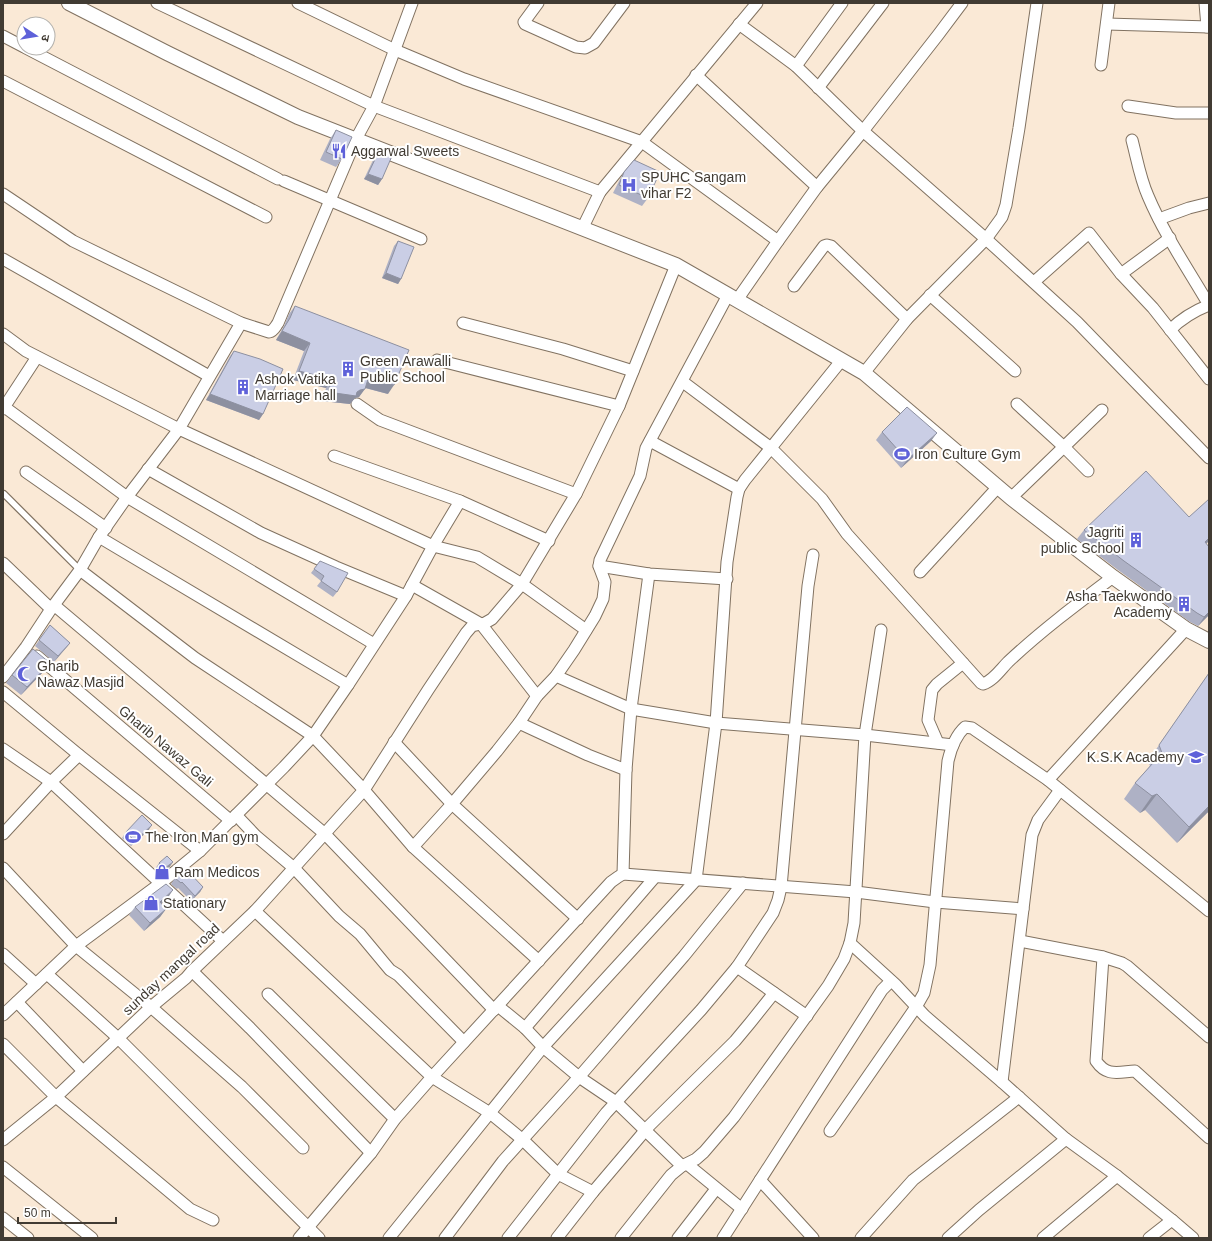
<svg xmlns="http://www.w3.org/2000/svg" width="1212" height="1241" viewBox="0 0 1212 1241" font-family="Arial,'Noto Sans Devanagari',sans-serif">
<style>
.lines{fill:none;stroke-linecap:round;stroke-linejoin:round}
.service-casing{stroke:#817261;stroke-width:8}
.minor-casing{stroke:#817261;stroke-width:13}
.tertiary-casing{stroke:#817261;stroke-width:16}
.service{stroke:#fff;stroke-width:5.5}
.minor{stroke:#fff;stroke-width:11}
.tertiary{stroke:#fff;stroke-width:14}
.wall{fill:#aeb1c5}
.shaded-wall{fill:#8d90a0}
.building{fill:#cacee5;stroke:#8d90a0}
.labels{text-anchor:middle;stroke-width:4;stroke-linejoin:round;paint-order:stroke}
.poi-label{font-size:14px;fill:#413b33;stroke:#fff;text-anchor:start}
.street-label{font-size:14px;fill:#413b33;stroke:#fff}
</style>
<rect width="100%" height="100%" fill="#fae9d6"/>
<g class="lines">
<defs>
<path id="service" d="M3 495 4 494 80 570"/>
<g id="minor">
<path d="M157 3 374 106 600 192 757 3"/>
<path d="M298 3 395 50 464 79 642 142 778 241"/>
<path d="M538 3 524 22 525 24 576 47 585 48 594 43 624 3"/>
<path d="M1205 3 1207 27"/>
<path d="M739 24 796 66 863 131 986 239 1077 322 1209 458"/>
<path d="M1107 24 1209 27"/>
<path d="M3 36 24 47"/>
<path d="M26 48 278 179"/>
<path d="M1101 65 1109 3"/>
<path d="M796 66 842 3"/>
<path d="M696 75 817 187"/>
<path d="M3 81 266 217"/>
<path d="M818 88 883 3"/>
<path d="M1128 106 1176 113H1209"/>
<path d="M1132 140C1137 159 1140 178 1148 196 1164 234 1188 269 1209 305"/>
<path d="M284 181 421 239"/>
<path d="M3 194 73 241 241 323 269 332C274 331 275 327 278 323L356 139 374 106 412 3"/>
<path d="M1159 219 1189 208 1209 203"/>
<path d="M582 229 600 192"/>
<path d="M3 259 209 376"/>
<path d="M1121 274 1170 238"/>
<path d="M1034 282 1089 233 1121 274 1153 308 1209 379"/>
<path d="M794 286 824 246 827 245 831 246 907 319"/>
<path d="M930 295 1015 371"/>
<path d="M737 300 778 241 817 187 863 131 938 35 962 3"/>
<path d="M463 323 563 349 633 371"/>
<path d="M1170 330C1181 319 1194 311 1209 305"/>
<path d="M3 334 26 351 179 429 433 546 477 557 522 584 586 630"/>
<path d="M437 360 619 406"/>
<path d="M864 373 907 319 986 239 1002 217 1006 205 1019 128 1037 3"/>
<path d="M683 382 771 448 822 499 847 534 981 683 983 684C993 681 1001 669 1008 662 1041 631 1077 604 1113 577"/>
<path d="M357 404 380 420 576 494"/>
<path d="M1017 404 1064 447 1088 471"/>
<path d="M3 406 127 497 374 644"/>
<path d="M3 409 37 357"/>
<path d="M650 441 739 489"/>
<path d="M334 456 460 501 549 541"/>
<path d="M148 469 261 533 336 567 406 596"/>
<path d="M26 472 106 528"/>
<path d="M1011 498 1102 410"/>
<path d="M99 537 348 685"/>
<path d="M3 563 51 609"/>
<path d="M599 566 649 574 727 579"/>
<path d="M80 570 195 658 313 736 348 685 406 596 433 546 460 501"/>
<path d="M920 572 997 488"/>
<path d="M412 585 481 624 537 696"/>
<path d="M54 605 266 784 325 834 494 1010"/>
<path d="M37 656 231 821"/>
<path d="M556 676 631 709 716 723 865 735 953 745"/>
<path d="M3 677 26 647 51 609 80 570 99 537 127 497 179 429 241 323"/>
<path d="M3 692 79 755 200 851"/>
<path d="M519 723 588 755 626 770"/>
<path d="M394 742 452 804 578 919"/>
<path d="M938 743 928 720 932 690 937 684 963 663"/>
<path d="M3 749 51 782 223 941"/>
<path d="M1048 780 1186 629"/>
<path d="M236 815 256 836 294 868 339 916 360 934 390 970 398 975 464 1042"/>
<path d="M3 834 51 782 79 755"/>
<path d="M413 847 452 804 497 751 519 723 537 696 556 676 574 650 595 616 603 599 605 582 599 566 600 560 640 476 646 448 728 295"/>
<path d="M3 868 76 946 151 1007 242 1087 303 1148"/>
<path d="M623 874 626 770 631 709 649 574"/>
<path d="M255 911 432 1077 490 1113 523 1140 558 1174 593 1192"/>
<path d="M1020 941 1103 957 1122 963 1127 966 1209 1037"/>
<path d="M850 943 895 984 925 1016 1002 1082 1066 1139 1117 1176 1172 1220 1193 1238"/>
<path d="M3 954 36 984"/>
<path d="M1103 957 1096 1061C1107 1077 1118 1072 1135 1071L1209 1138"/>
<path d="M737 967 807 1016"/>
<path d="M192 971 250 1028 371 1153"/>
<path d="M47 974 118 1038 319 1238"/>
<path d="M268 994 395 1119"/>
<path d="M17 1002 83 1071"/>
<path d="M498 1006 525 1028 543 1047 579 1077 616 1102 682 1166"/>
<path d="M3 1015 76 946 161 883 200 851 284 767 313 736 364 790 428 690 466 633 472 626 485 623 492 619 522 584 576 494 619 406 676 265"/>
<path d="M525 1028 655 877"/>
<path d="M3 1044 56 1097 190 1209 213 1220"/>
<path d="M1002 1082 1032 835 1038 820 1060 790"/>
<path d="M830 1131 916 1007 924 993 930 965 948 761C951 748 955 736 965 727L972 728 1048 780 1209 911"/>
<path d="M3 1140 56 1097 151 1007 186 978 192 971 255 911 364 790 413 847 539 961"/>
<path d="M687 1164 742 1209"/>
<path d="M3 1167 92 1238"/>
<path d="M760 1180 813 1238"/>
<path d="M3 1218 28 1238"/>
<path d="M299 1238 371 1153 395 1119 432 1077 611 882 618 877 623 874 856 892 935 902 1023 909"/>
<path d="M389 1238 543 1047 696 880 716 723 727 562 737 497 739 489 745 480 841 361"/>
<path d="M445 1238 503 1161 579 1077 684 956 743 883"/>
<path d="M508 1238 606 1113 701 1010 737 967 773 913 778 900 781 887 808 586 813 555"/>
<path d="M557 1238 593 1192 649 1126 735 1041 750 1023 774 993"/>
<path d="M621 1238 671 1175 682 1166 696 1159 704 1152 734 1117 828 986 844 959 850 943 854 923 865 735 881 630"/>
<path d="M678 1238 716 1189"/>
<path d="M723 1238 882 990 891 981"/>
<path d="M861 1238 913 1180 1019 1097"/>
<path d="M948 1238 979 1210 1066 1139"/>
<path d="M1043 1238 1117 1176"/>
<path d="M1149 1238 1172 1220"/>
</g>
<path id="tertiary" d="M69 3 167 53 298 117 676 265 864 373 1011 498 1113 577 1186 629 1209 641"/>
</defs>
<!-- service casing -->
<use href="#service" class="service-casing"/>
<!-- minor casing -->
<use href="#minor" class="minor-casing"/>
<!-- tertiary casing -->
<use href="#tertiary" class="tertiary-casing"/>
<!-- service -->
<use href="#service" class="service"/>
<!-- minor -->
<use href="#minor" class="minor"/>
<!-- tertiary -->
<use href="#tertiary" class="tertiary"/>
</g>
<!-- wall -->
<g class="wall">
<path d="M336 130 342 159 336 167 320 160 330 139Z"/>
<path d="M379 151 382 179 378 185 364 179 375 156Z"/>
<path d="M624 172 648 198 642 206 613 193 619 181Z"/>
<path d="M398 241 401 279 398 284 382 278 394 246Z"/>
<path d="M295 306 388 394 365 388 359 397 355 398 350 404 322 401 326 388 293 380 304 351 276 340 284 326 289 314Z"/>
<path d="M234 351 263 414 259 420 206 400 230 356Z"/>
<path d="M882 432 931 441 901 468 876 440Z"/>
<path d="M1084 530 1209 541 1206 544 1209 547V615L1198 626 1190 622 1118 570 1077 539Z"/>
<path d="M320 561 337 592 333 597 317 586 321 581 311 573Z"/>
<path d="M50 625 70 643 54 662 35 646Z"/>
<path d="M44 671 21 695 6 683 12 675Z"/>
<path d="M1209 673 1207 813 1177 843 1145 810 1140 813 1124 799 1135 783 1150 766 1148 761Z"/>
<path d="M148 831 131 846 122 838 126 832Z"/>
<path d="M159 863 169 868 161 874 155 869Z"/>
<path d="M175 878 203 887 200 892 191 901 178 888 177 889 171 884Z"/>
<path d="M167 899 161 904 166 909 160 917 144 931 129 915 135 907Z"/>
</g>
<!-- shaded-wall -->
<g class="shaded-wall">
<path d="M368 174 382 179 378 185 364 179Z"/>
<path d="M386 273 401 279 398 284 382 278Z"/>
<path d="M282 331 310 343 304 351 276 340Z"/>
<path d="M299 371 332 379 326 388 293 380Z"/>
<path d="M368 379 394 385 388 394 362 387Z"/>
<path d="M365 389 359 397 355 398 350 404 322 401 328 392H357L360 390Z"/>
<path d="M210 394 263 414 259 420 206 400Z"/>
<path d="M937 433 931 441 901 468 907 460Z"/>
<path d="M1209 538V541L1198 551 1205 542Z"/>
<path d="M1209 612V615L1198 626 1204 617Z"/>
<path d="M70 643 66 648 54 662 58 656Z"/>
<path d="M50 663 44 671 21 695 27 687Z"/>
<path d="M1157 794 1145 810 1140 813 1152 796Z"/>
<path d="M1209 806V812L1207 813 1177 843 1189 827Z"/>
<path d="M152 825 148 831 131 846 135 841Z"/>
<path d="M173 862 169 868 161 874 165 868Z"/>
<path d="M203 887 200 892 191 901 195 896Z"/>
<path d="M173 890 167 899 154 910 160 902Z"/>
<path d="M166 909 160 917 144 931 150 923Z"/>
</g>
<!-- building -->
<g class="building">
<path d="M336 130 352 137 342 159 326 152Z"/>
<path d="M379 151 392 156 382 179 368 174Z"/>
<path d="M634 160 660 172 648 198 619 185 624 172Z"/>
<path d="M398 241 414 247 401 279 386 273Z"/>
<path d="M295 306 409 350 394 385 368 379 365 389 360 390 357 392 356 396 328 392 332 379 299 371 310 343 282 331 290 318Z"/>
<path d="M234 351 260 359 283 369 263 414 210 394Z"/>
<path d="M907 407 937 433 907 460 882 432Z"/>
<path d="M1146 471 1189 517 1209 499V538L1205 542 1209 547V612L1204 617 1197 613 1124 561 1084 530Z"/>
<path d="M320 561 348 573 337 592 321 581 324 576 314 569Z"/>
<path d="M50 625 70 643 58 656 39 640Z"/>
<path d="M33 649 50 663 27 687 12 675Z"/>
<path d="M1209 673V806L1189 827 1157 794 1152 796 1135 783 1162 753 1159 745Z"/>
<path d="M142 815 152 825 135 841 126 832Z"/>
<path d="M167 856 173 862 165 868 159 863Z"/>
<path d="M186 869 203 887 195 896 182 882 181 883 175 878Z"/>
<path d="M166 884 173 890 160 902 166 909 150 923 135 907Z"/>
</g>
<!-- icons -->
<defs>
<symbol id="restaurant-bare" viewBox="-9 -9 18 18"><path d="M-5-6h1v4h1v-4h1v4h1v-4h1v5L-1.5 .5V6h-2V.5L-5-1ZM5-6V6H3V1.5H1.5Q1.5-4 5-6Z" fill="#5e61d9" stroke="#fff" stroke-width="2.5" paint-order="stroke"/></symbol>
<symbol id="hospital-bare" viewBox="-9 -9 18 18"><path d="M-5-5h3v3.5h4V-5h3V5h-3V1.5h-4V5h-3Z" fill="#5e61d9" stroke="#fff" stroke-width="2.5" paint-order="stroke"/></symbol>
<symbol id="building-bare" viewBox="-9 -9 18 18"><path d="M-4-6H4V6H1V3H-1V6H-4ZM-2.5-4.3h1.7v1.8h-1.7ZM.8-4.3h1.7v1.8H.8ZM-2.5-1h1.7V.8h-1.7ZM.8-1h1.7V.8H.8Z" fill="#5e61d9" stroke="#fff" stroke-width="2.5" paint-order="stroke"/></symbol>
<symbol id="stadium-bare" viewBox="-9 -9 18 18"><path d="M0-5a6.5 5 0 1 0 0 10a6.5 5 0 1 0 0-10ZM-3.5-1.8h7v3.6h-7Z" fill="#5e61d9" stroke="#fff" stroke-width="2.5" paint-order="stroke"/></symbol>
<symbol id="mosque-bare" viewBox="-9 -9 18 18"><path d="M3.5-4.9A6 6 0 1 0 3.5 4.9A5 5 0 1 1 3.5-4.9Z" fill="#5e61d9" stroke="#fff" stroke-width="2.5" paint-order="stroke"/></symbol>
<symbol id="school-bare" viewBox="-9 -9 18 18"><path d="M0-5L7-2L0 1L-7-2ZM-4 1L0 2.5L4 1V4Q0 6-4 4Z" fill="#5e61d9" stroke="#fff" stroke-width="2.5" paint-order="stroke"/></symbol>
<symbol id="shop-bare" viewBox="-9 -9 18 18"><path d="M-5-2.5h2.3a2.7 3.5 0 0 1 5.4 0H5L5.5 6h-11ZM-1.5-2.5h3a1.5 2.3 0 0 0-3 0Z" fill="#5e61d9" stroke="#fff" stroke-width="2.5" paint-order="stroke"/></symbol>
</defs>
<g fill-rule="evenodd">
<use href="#restaurant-bare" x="328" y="140" width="22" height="22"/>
<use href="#hospital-bare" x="618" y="174" width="22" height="22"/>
<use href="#building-bare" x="337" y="358" width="22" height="22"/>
<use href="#building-bare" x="232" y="376" width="22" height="22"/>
<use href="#stadium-bare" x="891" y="443" width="22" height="22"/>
<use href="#building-bare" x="1125" y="529" width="22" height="22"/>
<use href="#building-bare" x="1173" y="593" width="22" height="22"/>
<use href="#mosque-bare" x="14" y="663" width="22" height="22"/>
<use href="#school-bare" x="1185" y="746" width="22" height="22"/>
<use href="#stadium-bare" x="122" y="826" width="22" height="22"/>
<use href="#shop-bare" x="151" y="861" width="22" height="22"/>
<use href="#shop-bare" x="140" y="892" width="22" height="22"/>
</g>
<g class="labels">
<!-- poi labels -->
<g class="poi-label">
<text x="351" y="156">Aggarwal Sweets</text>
<text x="641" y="182">SPUHC Sangam<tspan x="641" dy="16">vihar F2</tspan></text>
<text x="360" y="366">Green Arawalli<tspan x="360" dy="16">Public School</tspan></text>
<text x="255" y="384">Ashok Vatika<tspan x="255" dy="16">Marriage hall</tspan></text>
<text x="914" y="459">Iron Culture Gym</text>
<text x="1124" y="537" text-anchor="end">Jagriti<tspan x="1124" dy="16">public School</tspan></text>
<text x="1172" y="601" text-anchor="end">Asha Taekwondo<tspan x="1172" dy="16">Academy</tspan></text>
<text x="37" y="671">Gharib<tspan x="37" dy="16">Nawaz Masjid</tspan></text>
<text x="1184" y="762" text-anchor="end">K.S.K Academy</text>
<text x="145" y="842">The Iron Man gym</text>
<text x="174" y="877">Ram Medicos</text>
<text x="163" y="908">Stationary</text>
</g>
<!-- street labels -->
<g class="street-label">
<text transform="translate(166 746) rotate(40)" y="5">Gharib Nawaz Gali</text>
<text transform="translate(171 969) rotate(-43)" y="5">sunday mangal road</text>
</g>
</g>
<!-- border -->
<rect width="1212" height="1241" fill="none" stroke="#413b33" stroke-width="8"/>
<!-- north arrow -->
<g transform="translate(36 36) rotate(102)"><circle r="19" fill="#ffffff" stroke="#b3b1ad"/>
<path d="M0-3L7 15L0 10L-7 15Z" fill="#5e61d9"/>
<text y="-6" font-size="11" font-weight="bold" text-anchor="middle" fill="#413b33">उ</text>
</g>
<!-- scale -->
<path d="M18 1217v6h98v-6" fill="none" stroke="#413b33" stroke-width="2"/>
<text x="24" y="1217" font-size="12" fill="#413b33" stroke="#ffffff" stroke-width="3" paint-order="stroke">50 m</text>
</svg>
